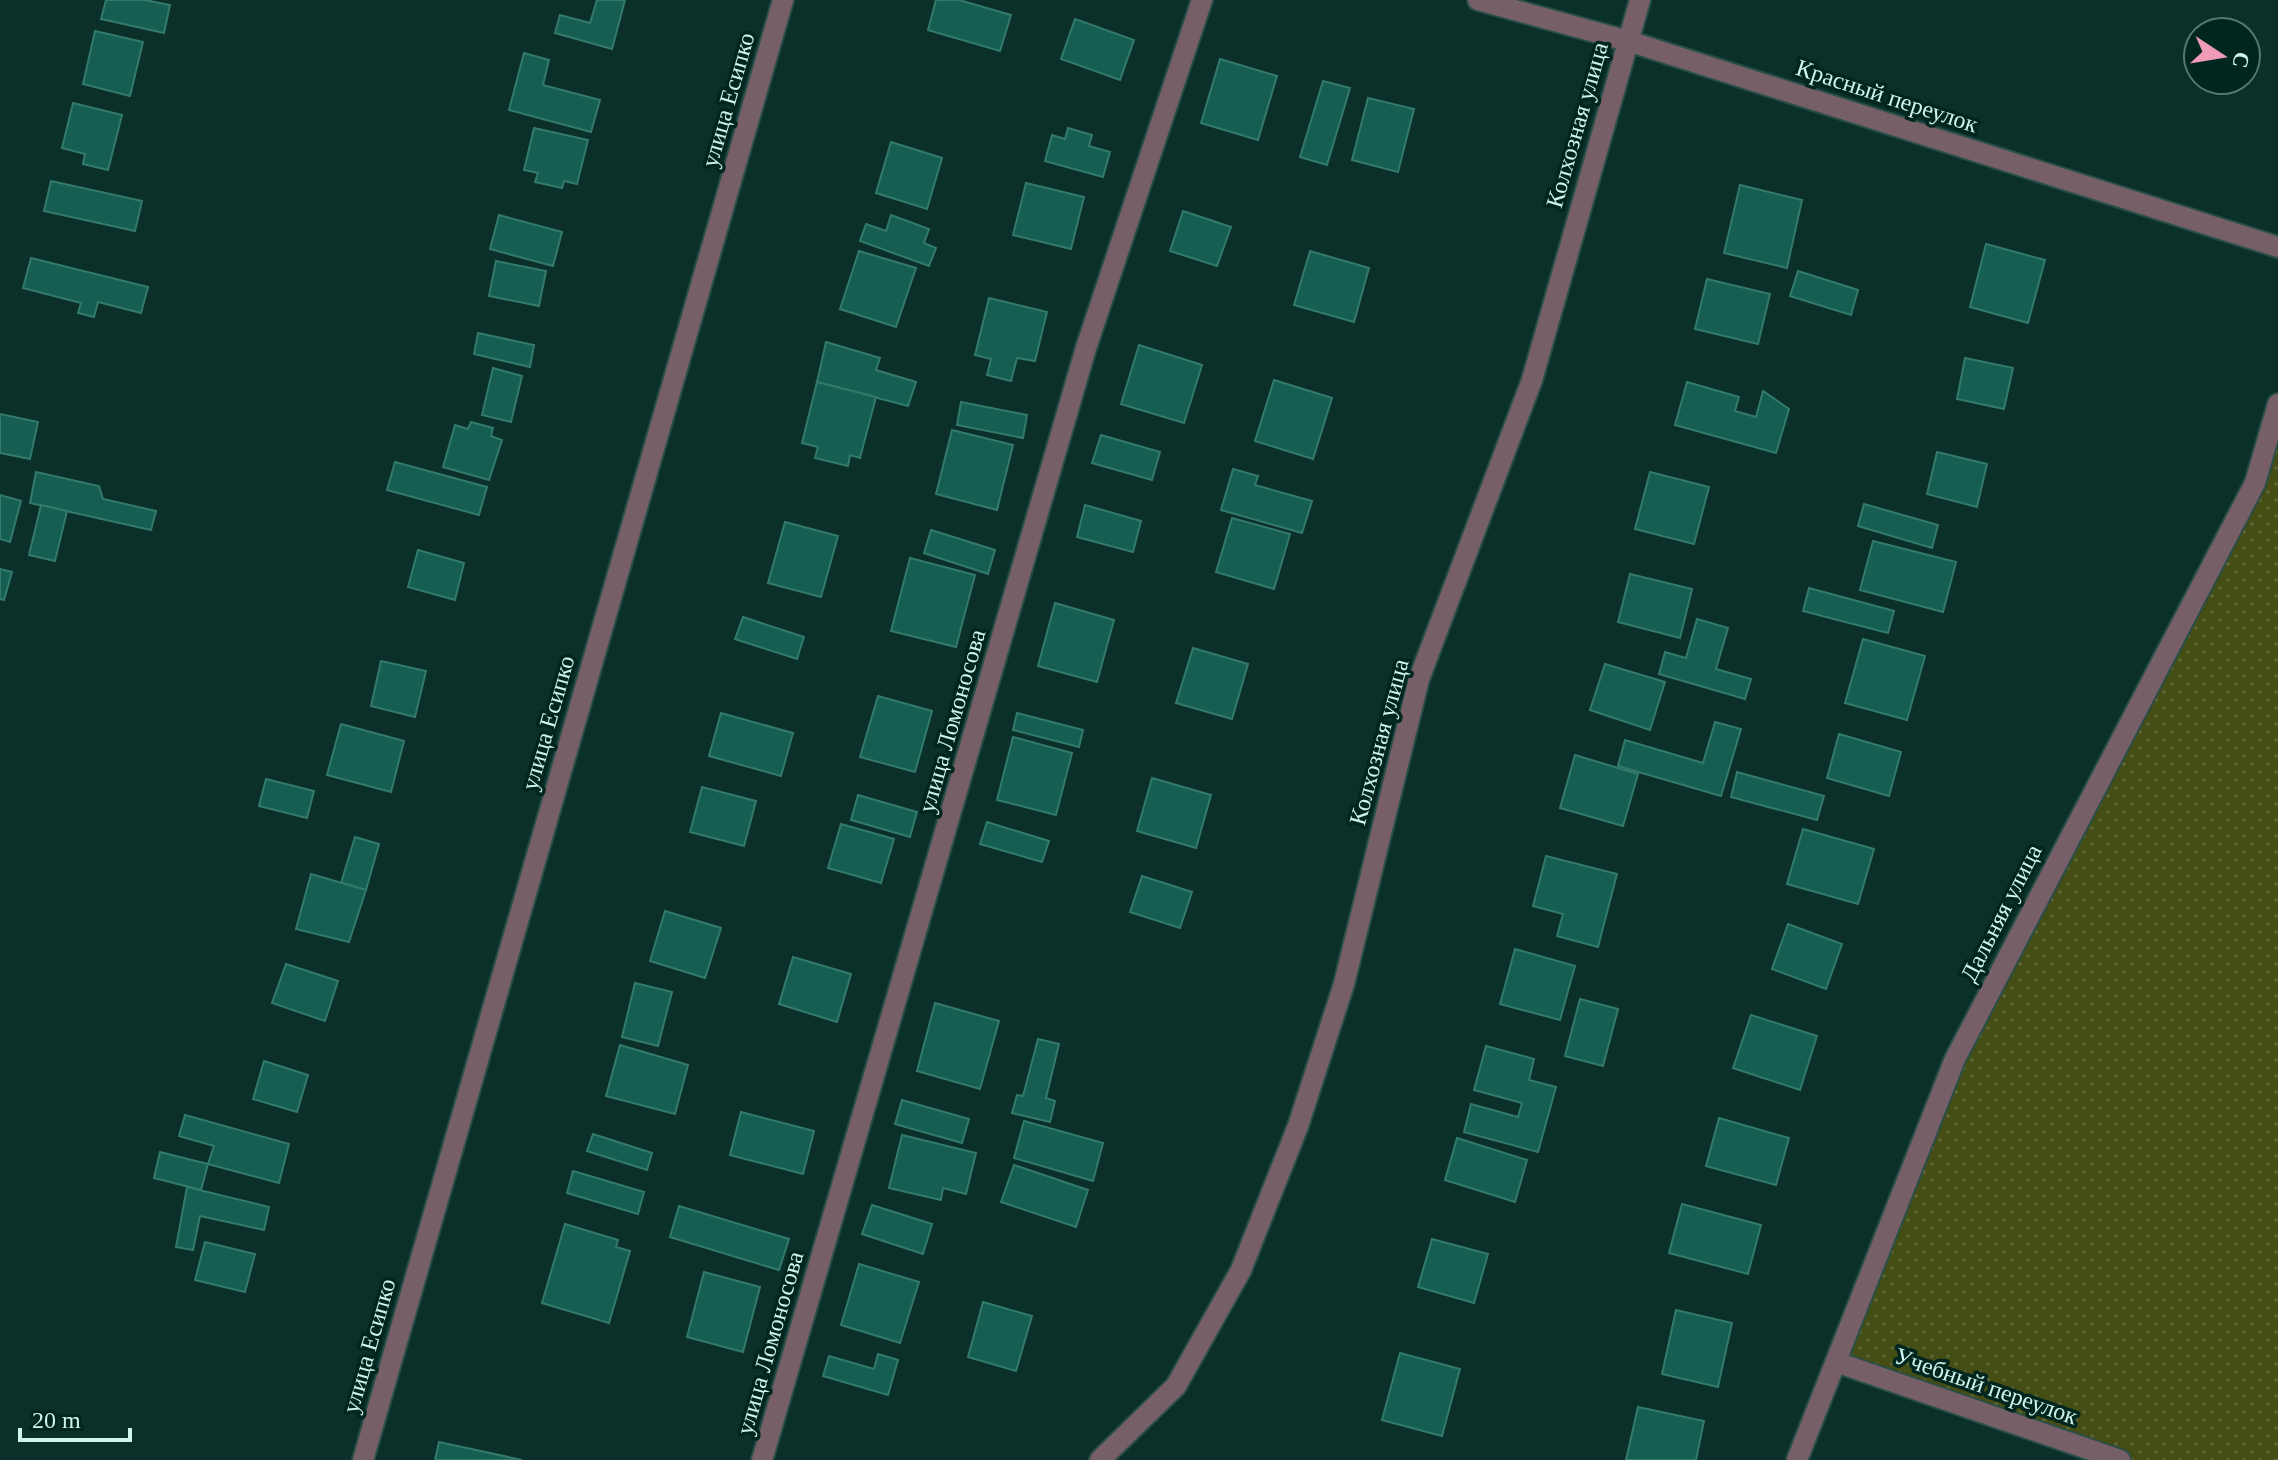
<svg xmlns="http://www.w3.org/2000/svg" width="2278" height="1460" viewBox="0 0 2278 1460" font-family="'Times New Roman',serif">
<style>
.grass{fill:url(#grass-dots)}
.building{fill:#155e51;stroke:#337a6b;stroke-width:2}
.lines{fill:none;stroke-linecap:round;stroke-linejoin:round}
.street-casing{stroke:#2a4f48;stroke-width:24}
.street{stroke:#775f67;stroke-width:20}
.labels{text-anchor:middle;stroke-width:7;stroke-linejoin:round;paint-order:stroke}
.street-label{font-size:24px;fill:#d1f3ea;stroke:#00261f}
</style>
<defs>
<pattern id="grass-dots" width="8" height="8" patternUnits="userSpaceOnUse" patternTransform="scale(2)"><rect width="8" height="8" fill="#444d14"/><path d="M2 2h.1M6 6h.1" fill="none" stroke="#5e6736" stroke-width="1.8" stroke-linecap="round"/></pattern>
</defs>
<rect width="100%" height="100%" fill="#0a3029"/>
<!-- grass -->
<path class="grass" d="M2278 404V1460H2120L1836 1362 1955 1059 2255 483Z"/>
<!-- building -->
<g class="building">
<path d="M106 0H145L170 5 164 33 101 19Z"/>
<path d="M597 0H625L612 49 555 33 560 15 590 23Z"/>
<path d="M936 0H959L1011 15 1000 51 928 30Z"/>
<path d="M1075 19 1134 40 1120 80 1061 59Z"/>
<path d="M95 31 143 42 130 96 83 84Z"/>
<path d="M524 53 549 60 543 85 600 100 591 132 509 110Z"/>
<path d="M1220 59 1277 76 1258 140 1201 123Z"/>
<path d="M1323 81 1350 88 1327 165 1300 157Z"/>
<path d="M1368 98 1414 109 1398 172 1352 160Z"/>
<path d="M73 103 122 115 108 170 83 164 85 154 62 148Z"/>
<path d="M534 128 588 140 577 184 564 181 562 188 535 182 538 173 524 170Z"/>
<path d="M1068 128 1092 135 1089 146 1110 152 1103 177 1045 161 1052 135 1065 139Z"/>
<path d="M891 142 942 158 927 209 876 193Z"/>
<path d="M51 181 142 201 135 231 44 211Z"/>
<path d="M1026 183 1084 197 1071 249 1013 235Z"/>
<path d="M1740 185 1802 200 1787 268 1724 253Z"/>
<path d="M1183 211 1231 227 1217 266 1170 251Z"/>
<path d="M499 215 562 232 553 266 490 249Z"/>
<path d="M891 215 929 229 924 243 936 248 929 266 860 241 866 224 886 231Z"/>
<path d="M1986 244 2045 260 2028 323 1970 307Z"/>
<path d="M859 251 916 268 896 327 840 309Z"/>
<path d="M1310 251 1369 268 1354 322 1294 305Z"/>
<path d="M31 258 148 287 141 313 98 302 94 317 78 313 81 303 23 288Z"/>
<path d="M496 261 546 271 539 306 489 296Z"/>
<path d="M1798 271 1858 290 1851 315 1790 296Z"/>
<path d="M1707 279 1770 294 1758 344 1695 329Z"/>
<path d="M989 298 1047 312 1035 361 1017 358 1011 381 987 375 991 359 975 355Z"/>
<path d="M478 333 534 345 530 367 474 354Z"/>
<path d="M826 342 880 358 876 370 916 382 908 406 817 382Z"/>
<path d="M1139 345 1202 365 1184 423 1121 404Z"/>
<path d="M1965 358 2013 368 2004 409 1957 399Z"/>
<path d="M493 368 522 376 511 422 482 415Z"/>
<path d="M1274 380 1332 398 1313 459 1255 441Z"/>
<path d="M817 382 876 397 860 458 850 455 848 466 815 458 818 447 802 443Z"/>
<path d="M1687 382 1739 397 1735 411 1756 417 1763 391 1789 409 1776 453 1675 425Z"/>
<path d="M961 402 1027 415 1023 438 957 425Z"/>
<path d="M0 414 38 422 30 459 0 453Z"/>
<path d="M471 422 493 428 491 436 502 440 489 480 443 467 455 425 468 429Z"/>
<path d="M952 430 1013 445 997 510 936 494Z"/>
<path d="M1101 435 1160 452 1152 480 1092 463Z"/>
<path d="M1937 452 1987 464 1977 507 1927 494Z"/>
<path d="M395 462 487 487 479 515 387 490Z"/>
<path d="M1233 469 1258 476 1255 485 1312 501 1302 533 1221 510Z"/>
<path d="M36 472 99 486 103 499 156 511 151 530 30 503Z"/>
<path d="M1650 472 1709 487 1694 544 1635 529Z"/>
<path d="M0 495 21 501 10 542 0 539Z"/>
<path d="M1864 504 1938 525 1932 548 1858 526Z"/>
<path d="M41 505 67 511 55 561 29 555Z"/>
<path d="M1085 505 1141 521 1133 552 1077 537Z"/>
<path d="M1232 518 1290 534 1274 589 1216 572Z"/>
<path d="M785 522 838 536 821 597 768 583Z"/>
<path d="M931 530 995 550 988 574 924 553Z"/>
<path d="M1873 541 1956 562 1943 612 1860 590Z"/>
<path d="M418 550 464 563 455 600 408 587Z"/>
<path d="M910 558 975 575 956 647 891 631Z"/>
<path d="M0 569 12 572 4 600 0 599Z"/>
<path d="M1630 574 1692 589 1680 638 1618 622Z"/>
<path d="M1809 588 1894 611 1888 633 1803 611Z"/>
<path d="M1055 603 1114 620 1097 682 1038 666Z"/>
<path d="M743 617 804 637 797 659 735 639Z"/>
<path d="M1697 619 1728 628 1716 669 1751 679 1745 699 1659 674 1665 652 1686 658Z"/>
<path d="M1863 639 1925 656 1907 720 1845 703Z"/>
<path d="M1193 648 1248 664 1232 719 1176 703Z"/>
<path d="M381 661 426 671 415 717 371 706Z"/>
<path d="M1605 664 1665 682 1650 730 1590 710Z"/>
<path d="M878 696 932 711 915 772 860 757Z"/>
<path d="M721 713 793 733 781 776 709 756Z"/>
<path d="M1017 713 1083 730 1079 747 1013 730Z"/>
<path d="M1715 722 1741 729 1721 796 1618 766 1625 740 1703 763Z"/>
<path d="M341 724 404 741 391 792 327 775Z"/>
<path d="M1839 734 1901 752 1889 796 1827 778Z"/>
<path d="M1013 737 1072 753 1056 815 997 800Z"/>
<path d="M1575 755 1638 774 1623 826 1560 808Z"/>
<path d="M1737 772 1824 796 1817 820 1731 797Z"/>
<path d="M1152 778 1211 795 1196 848 1137 831Z"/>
<path d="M266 779 314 791 307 818 259 806Z"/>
<path d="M702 787 756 801 744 846 690 832Z"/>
<path d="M858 795 917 812 910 837 851 820Z"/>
<path d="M987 822 1049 841 1042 862 980 844Z"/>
<path d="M841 824 894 839 881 883 828 868Z"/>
<path d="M1803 829 1874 849 1858 904 1787 884Z"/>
<path d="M355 837 379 844 366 890 341 883Z"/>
<path d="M1546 856 1617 874 1598 947 1557 936 1563 914 1533 906Z"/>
<path d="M311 874 366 890 349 942 296 929Z"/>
<path d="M1142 876 1192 892 1180 928 1130 912Z"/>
<path d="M665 911 721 928 705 978 650 961Z"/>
<path d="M1788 924 1842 944 1826 989 1772 969Z"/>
<path d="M1515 949 1575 966 1560 1020 1500 1004Z"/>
<path d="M793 957 851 974 837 1022 779 1004Z"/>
<path d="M286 964 338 981 325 1021 272 1003Z"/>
<path d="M635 983 672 992 658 1046 622 1037Z"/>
<path d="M1580 999 1618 1009 1603 1066 1565 1056Z"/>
<path d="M935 1003 999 1021 980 1089 917 1071Z"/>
<path d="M1751 1015 1817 1036 1800 1090 1733 1068Z"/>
<path d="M1038 1039 1059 1044 1046 1098 1055 1101 1050 1122 1012 1113 1017 1095 1023 1096Z"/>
<path d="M620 1045 688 1065 675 1114 606 1096Z"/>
<path d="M1486 1046 1534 1059 1529 1080 1556 1087 1538 1152 1464 1132 1471 1104 1518 1117 1522 1103 1474 1090Z"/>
<path d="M264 1061 308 1075 297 1112 253 1099Z"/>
<path d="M902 1100 969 1119 962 1143 895 1124Z"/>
<path d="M741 1112 814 1131 803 1174 730 1155Z"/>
<path d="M185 1115 289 1144 279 1183 208 1164 214 1146 179 1136Z"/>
<path d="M1719 1118 1789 1138 1776 1185 1706 1166Z"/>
<path d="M1024 1121 1103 1143 1093 1181 1014 1158Z"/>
<path d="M593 1134 652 1153 647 1170 587 1151Z"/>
<path d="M902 1135 976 1153 966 1194 943 1188 941 1200 889 1188Z"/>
<path d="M1457 1138 1527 1160 1515 1202 1445 1180Z"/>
<path d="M160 1152 208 1164 201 1190 154 1178Z"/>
<path d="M1014 1165 1088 1190 1076 1227 1001 1202Z"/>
<path d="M573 1171 644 1192 638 1214 567 1193Z"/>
<path d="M187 1187 269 1207 264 1230 200 1216 193 1250 176 1247Z"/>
<path d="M1682 1204 1761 1225 1748 1274 1669 1253Z"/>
<path d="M872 1205 932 1224 923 1254 862 1234Z"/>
<path d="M679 1206 789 1239 779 1270 670 1237Z"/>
<path d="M565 1224 618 1240 616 1247 630 1251 609 1323 542 1303Z"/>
<path d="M1432 1239 1488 1254 1474 1303 1418 1287Z"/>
<path d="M205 1242 255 1254 245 1292 195 1280Z"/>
<path d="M859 1264 919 1282 900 1343 841 1325Z"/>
<path d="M704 1272 760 1287 743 1352 687 1337Z"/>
<path d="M983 1302 1032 1316 1016 1371 968 1357Z"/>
<path d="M1676 1310 1732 1323 1718 1387 1662 1374Z"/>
<path d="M1400 1353 1460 1369 1442 1436 1382 1420Z"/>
<path d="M878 1354 898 1360 888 1395 823 1376 829 1356 874 1369Z"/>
<path d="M1638 1407 1704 1421 1696 1460H1626Z"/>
<path d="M439 1442 522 1460H435Z"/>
</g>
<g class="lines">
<defs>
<g id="street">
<path d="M1478 0 1628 41 2278 247"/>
<path d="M1836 1362 2120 1460"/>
<path d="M363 1460 783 0"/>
<path d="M762 1460 1086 348 1202 0"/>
<path d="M1100 1460 1176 1386 1241 1270 1298 1126 1344 984 1419 679 1532 380 1640 0"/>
<path d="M1797 1460 1955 1059 2255 483 2278 404"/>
</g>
</defs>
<!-- street casing -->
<use href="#street" class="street-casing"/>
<!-- street -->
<use href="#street" class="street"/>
</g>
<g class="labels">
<!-- street labels -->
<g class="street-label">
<text transform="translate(1887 96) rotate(18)" y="8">Красный переулок</text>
<text transform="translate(728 100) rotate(-74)" y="8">улица Есипко</text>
<text transform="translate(1577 125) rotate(-74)" y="8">Колхозная улица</text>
<text transform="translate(952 721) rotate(-74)" y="8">улица Ломоносова</text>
<text transform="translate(548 723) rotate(-74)" y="8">улица Есипко</text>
<text transform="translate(1379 742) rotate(-75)" y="8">Колхозная улица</text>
<text transform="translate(2001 913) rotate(-63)" y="8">Дальняя улица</text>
<text transform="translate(770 1343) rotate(-74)" y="8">улица Ломоносова</text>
<text transform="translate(369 1346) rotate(-74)" y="8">улица Есипко</text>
<text transform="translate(1986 1386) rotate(19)" y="8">Учебный переулок</text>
</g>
</g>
<!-- north arrow -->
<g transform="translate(2222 56) rotate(102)"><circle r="38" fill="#00261f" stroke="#547870" stroke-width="2"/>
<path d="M0-6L14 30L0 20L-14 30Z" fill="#ef9ab7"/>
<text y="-12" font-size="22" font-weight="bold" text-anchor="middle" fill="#d1f3ea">С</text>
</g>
<!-- scale -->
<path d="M20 1428v12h110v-12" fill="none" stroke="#d1f3ea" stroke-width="4"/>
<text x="32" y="1428" font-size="24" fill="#d1f3ea" stroke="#00261f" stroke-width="6" paint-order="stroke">20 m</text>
</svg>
